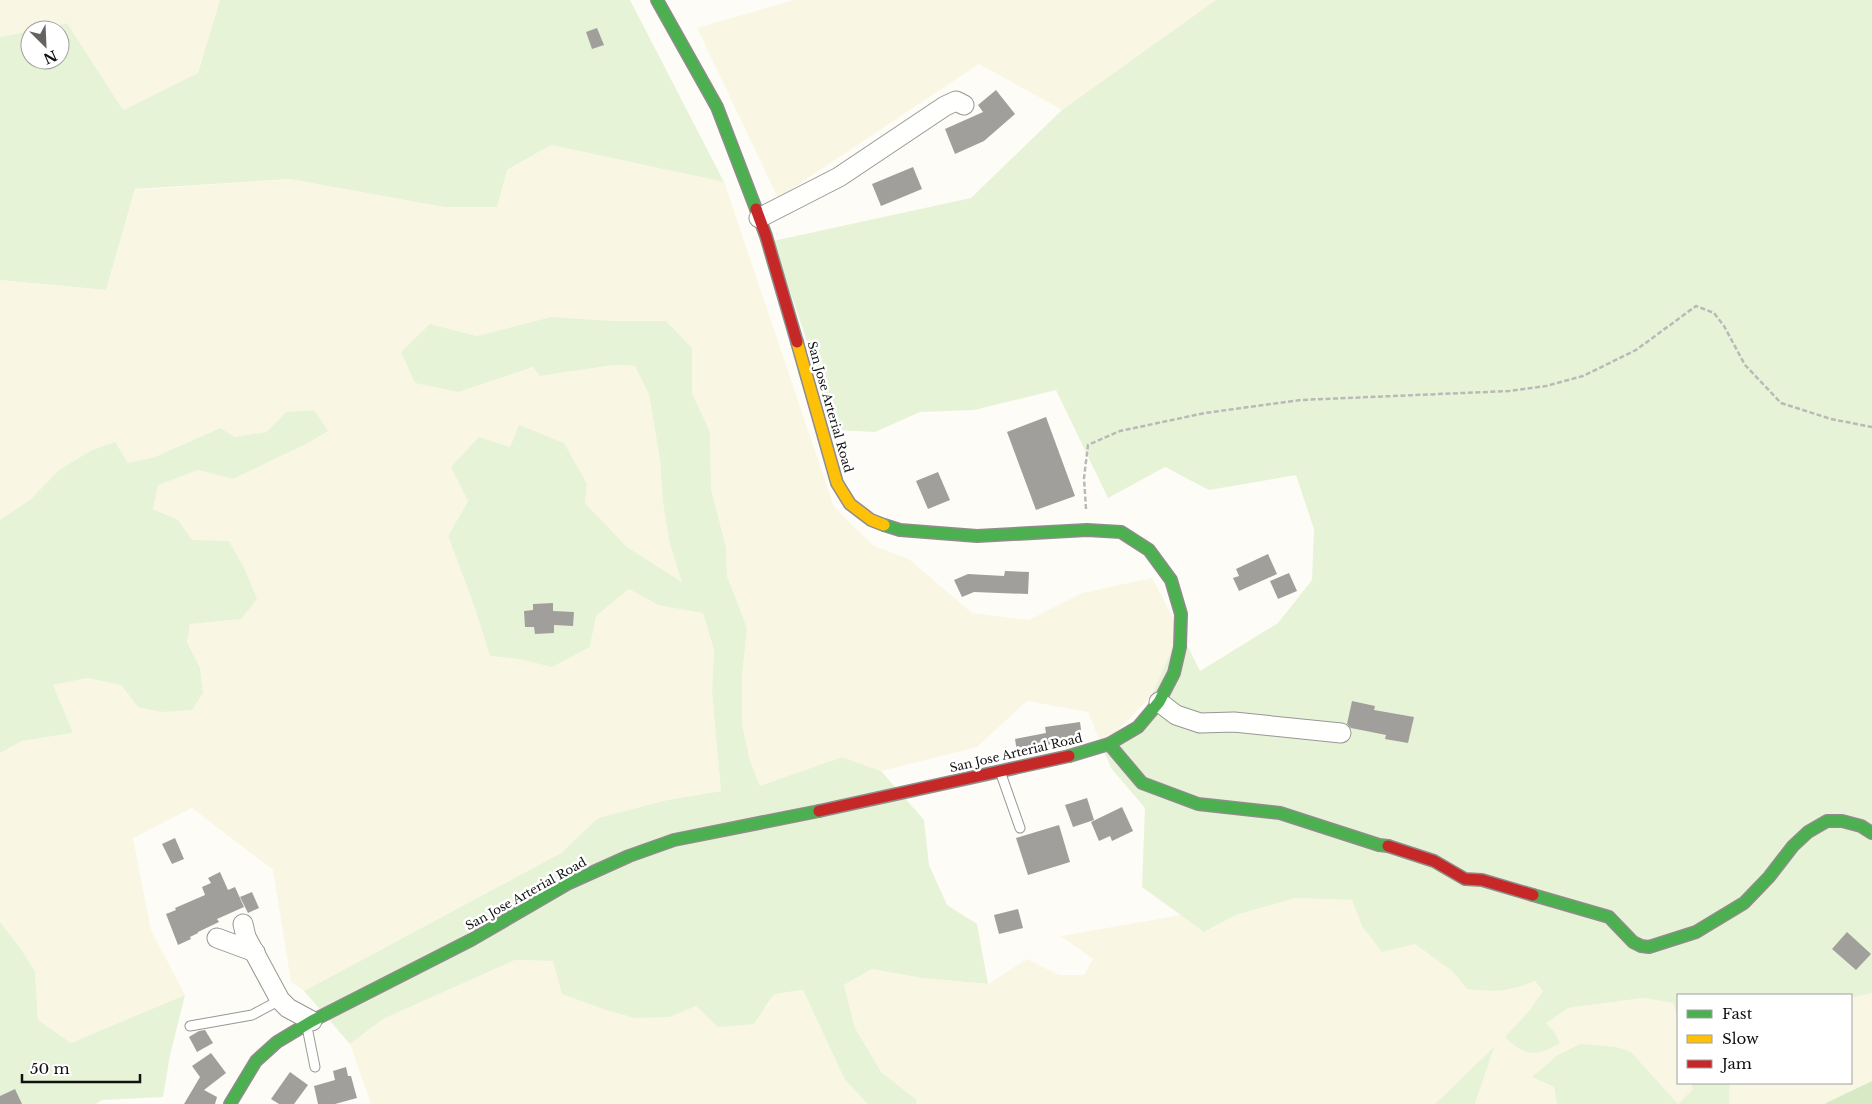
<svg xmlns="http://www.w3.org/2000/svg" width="1872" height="1104" viewBox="0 0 1872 1104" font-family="'Libre Baskerville',serif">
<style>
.farmland{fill:#f9f7e4}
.green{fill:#e7f3d7}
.forest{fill:#d8eac5}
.building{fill:#a19f9c}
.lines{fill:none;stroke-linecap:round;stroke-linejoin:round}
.lane-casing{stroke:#979795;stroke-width:11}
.street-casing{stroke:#979795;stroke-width:21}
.fast-casing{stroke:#8e8d8b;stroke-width:14}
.slow-casing{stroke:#8e8d8b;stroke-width:14}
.jam-casing{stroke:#8e8d8b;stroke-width:14}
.path{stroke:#b9b9b8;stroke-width:2.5;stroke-dasharray:5 2.5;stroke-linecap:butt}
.lane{stroke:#fffffe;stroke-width:9}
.street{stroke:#fffffe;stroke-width:19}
.fast{stroke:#4caf50;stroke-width:11}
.slow{stroke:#ffc107;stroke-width:11}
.jam{stroke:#c62828;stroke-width:11}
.labels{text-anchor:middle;stroke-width:5;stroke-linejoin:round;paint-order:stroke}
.street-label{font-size:12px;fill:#111;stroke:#fff}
</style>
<rect width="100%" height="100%" fill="#fdfcf7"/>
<!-- farmland -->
<g class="farmland">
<path d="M0 0H220L198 73 123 110 67 23 0 37Z"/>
<path d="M794 0H1216L1062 110 979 64 778 198 697 28Z"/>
<path d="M551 145 724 182 834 507 874 546 909 559 972 613 1029 620 1082 593 1152 578 1180 631 1174 673 1102 746 1088 712 1027 701 977 747 881 771 842 757 760 787 750 761 742 724V677L747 628 727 576 726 547 711 489 710 432 692 393 691 348 666 321H615L551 317 477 336 430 324 459 392 534 367 541 376 614 365 635 366 649 395 660 460 663 503 670 545 682 582 627 547 585 503 587 484 520 425 510 447 468 501 448 536 476 611 490 656 519 659 590 647 596 616 629 589 658 605 703 612 714 650 712 692 721 791 667 800 598 818 561 853 304 991 291 982 273 870 192 808 133 838 151 930 185 995 71 1043 38 1020 35 971 18 945 0 922V753L22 741 73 733 53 685 87 678 121 685 138 707 200 668 187 642 190 624 240 619 178 520 153 509 158 484 198 470 233 479 310 442 327 431 313 410 286 412 266 432 235 437 220 428 155 457 128 463 90 451 59 470 31 499 0 520V280L106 290 135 190 290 179 444 207Z"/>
<path d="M1295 898 1352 900 1362 926 1415 944 1452 971 1467 989H1513L1535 981 1543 991 1529 1011 1505 1037 1555 1033 1545 1023 1568 1008 1643 998 1673 1003 1678 1021V1083H1691L1693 1089 1678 1104 1631 1052 1532 1077 1554 1087 1557 1104H1475L1493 1048 1435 1104H916L917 1100 881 1072 855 1028 844 985 872 969 922 978 988 984 1027 959 1059 975H1084L1093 959 1061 936 1181 915 1205 932 1236 915Z"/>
<path d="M515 960 553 961 670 1017 696 1006 766 1008 774 994 803 990 845 1080 868 1104H371L350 1044 383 1019Z"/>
<path d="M1872 993V1081L1824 1104H1729L1730 1083H1851V998Z"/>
</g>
<!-- green -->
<g class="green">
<path d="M220 0H630L724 182 551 145 507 170 497 207H444L290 179 135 189 106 290 0 280V37L30 31V60H60V30H36L67 23 123 110 198 73Z"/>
<path d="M1216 0H1872V993L1851 998V995H1678V1021L1673 1003 1643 998 1568 1008 1546 1023 1555 1033 1560 1043C1536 1057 1525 1057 1505 1037L1529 1011 1543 991 1535 981C1508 992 1496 992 1467 989L1452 971 1415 944 1382 952 1362 926 1352 900 1295 898 1236 915 1204 932 1142 887 1145 808 1111 768 1102 746 1138 727 1180 631 1200 671 1278 623 1312 580 1314 529 1296 475 1209 490 1165 467 1108 498 1056 390 974 410 920 412 875 432 837 430 773 241 971 198 1062 110Z"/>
<path d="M551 317 615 321H666L692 348V393L710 432 711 489 726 547 727 576 747 628 742 677V724L750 761 760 786 842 757 881 771 924 820 929 865 947 905 977 924 988 984 922 978 872 969 844 985 855 1028 881 1072 917 1100 916 1104H868L845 1080 803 990 774 994 754 1024 718 1027 696 1006 670 1017 635 1018 606 1010 562 994 553 961 515 960 383 1019 350 1044 304 991 561 853 598 818 667 800 721 791 712 692 714 650 703 613 658 605 629 589 596 616 590 647 552 667 519 659 490 656 476 611 448 536 468 501 451 467 479 437 510 447 519 425 564 443 587 484 585 503 627 547 682 582 670 545 663 503 660 460 649 395 635 366 614 365 540 376 533 367 459 392 415 383 401 352 430 324 477 336Z"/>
<path d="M314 410 328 431 310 442 233 479 198 470 158 485 153 509 178 520 192 540 229 541 245 570 257 599 241 619 190 624 187 642 200 668 203 693 192 710 161 712 138 707 121 685 87 678 53 685 73 733 22 741 0 753V520L31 499 59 470 90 451 115 442 128 463 155 457 220 428 235 437 266 432 286 412Z"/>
<path d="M0 922 18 945 35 971 38 1020 71 1043 185 995 170 1055 163 1097 102 1100 96 1104H0Z"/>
<path d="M1580 1044 1616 1047 1631 1052 1678 1104H1557L1554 1087 1532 1077 1558 1055Z"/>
<path d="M1494 1047 1475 1104H1435Z"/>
<path d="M1691 1083H1730L1729 1104H1678L1693 1089Z"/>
</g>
<!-- forest -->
<path class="forest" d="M1872 1081V1104H1824Z"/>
<!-- building -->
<g class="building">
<path d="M597 28 604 45 592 49 586 32Z"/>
<path d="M996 90 1015 114 984 141 955 154 945 129 983 112 978 105Z"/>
<path d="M913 167 922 189 881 206 872 184Z"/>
<path d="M1046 417 1075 496 1036 510 1007 432Z"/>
<path d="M938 472 950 500 928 509 916 481Z"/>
<path d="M1268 554 1277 574 1239 591 1233 578 1239 576 1236 569Z"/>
<path d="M1005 571 1029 572 1028 594 974 592 962 597 954 580 968 574 1004 576Z"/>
<path d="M1289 573 1297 591 1278 599 1270 581Z"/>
<path d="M553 603V611L574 612 573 626 554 625V633L535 634 534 627H525L524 611 533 610V604Z"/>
<path d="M1352 701 1375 706 1374 710 1414 717 1408 743 1385 739 1386 735 1351 728 1347 724Z"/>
<path d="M1080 722 1082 737 1017 752 1015 739 1046 733 1045 727Z"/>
<path d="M1087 798 1094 820 1073 827 1065 805Z"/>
<path d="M1122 807 1133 831 1112 841 1110 836 1099 841 1091 822Z"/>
<path d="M1059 825 1070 862 1028 875 1016 838Z"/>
<path d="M175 838 184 859 172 864 162 844Z"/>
<path d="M220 872 228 890 235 887 244 907 217 919 219 922 198 932V933L190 937 191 939 178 945 166 914 176 910 175 908 205 895 202 887 211 883 208 878Z"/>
<path d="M252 892 259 908 248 913 240 897Z"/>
<path d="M1018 909 1023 928 999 934 994 915Z"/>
<path d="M1847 932 1871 954 1856 970 1832 949Z"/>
<path d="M205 1030 213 1043 197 1052 189 1037 199 1031Z"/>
<path d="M211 1053 226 1073 204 1090 217 1097 215 1104H184L200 1077 192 1066Z"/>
<path d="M346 1067 348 1076H351L357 1098 335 1104H318L314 1086 335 1080 333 1071Z"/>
<path d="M290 1072 308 1085 294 1104H279L271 1099Z"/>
<path d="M15 1089 22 1104H0V1096Z"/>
</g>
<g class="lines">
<defs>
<g id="lane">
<path d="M1001 774 1020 828"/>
<path d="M190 1026 252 1015 280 1000"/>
<path d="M307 1027 315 1067"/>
</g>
<g id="street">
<path d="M759 218 839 177 945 106 956 101 964 105"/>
<path d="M1159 702 1176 715 1200 723 1234 722 1341 733"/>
<path d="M243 924 246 937 280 1000 288 1008 312 1021"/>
<path d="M217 938 255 952"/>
</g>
<g id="fast">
<path d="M657 0 717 107 756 209"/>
<path d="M884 525 900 530 977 536 1087 530 1121 532 1149 550 1171 580 1181 614 1180 647 1174 673 1159 702 1138 727 1109 744 1069 756"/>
<path d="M1109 744 1142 783 1198 804 1280 813 1379 845 1388 846"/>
<path d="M1533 895 1609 917 1633 942 1641 946 1649 947 1696 932 1744 903 1769 877 1793 846 1808 832 1827 821H1842L1861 826 1872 833"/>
<path d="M230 1104 256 1061 277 1042 312 1021 471 940 569 883 629 856 674 840 819 811"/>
</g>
<path id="slow" d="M797 342 837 483 850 504 871 520 884 525"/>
<g id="jam">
<path d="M756 209 766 236 797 342"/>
<path d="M819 811 1069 756"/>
<path d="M1388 846 1434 861 1465 879 1482 880 1533 895"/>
</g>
</defs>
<!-- lane casing -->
<use href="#lane" class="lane-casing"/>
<!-- street casing -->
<use href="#street" class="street-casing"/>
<!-- fast casing -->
<use href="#fast" class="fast-casing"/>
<!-- slow casing -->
<use href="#slow" class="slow-casing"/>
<!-- jam casing -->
<use href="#jam" class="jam-casing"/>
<!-- path -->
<path class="path" d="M1086 509 1084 478 1088 445 1120 431 1205 413 1301 400 1509 391 1546 386 1583 376 1636 350 1696 306 1714 313 1724 326 1745 365 1781 403 1831 419 1872 427"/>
<!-- lane -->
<use href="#lane" class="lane"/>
<!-- street -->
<use href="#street" class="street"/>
<!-- fast -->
<use href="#fast" class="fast"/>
<!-- slow -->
<use href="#slow" class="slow"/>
<!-- jam -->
<use href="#jam" class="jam"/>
</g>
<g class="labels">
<!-- street labels -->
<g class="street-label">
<text transform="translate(830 407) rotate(74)" y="4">San Jose Arterial Road</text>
<text transform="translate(1016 753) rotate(-13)" y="4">San Jose Arterial Road</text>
<text transform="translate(526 894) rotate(-29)" y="4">San Jose Arterial Road</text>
</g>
</g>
<!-- legend -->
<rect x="1677" y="994" width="175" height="90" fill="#ffffff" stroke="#a0a0a0"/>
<rect x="1687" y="1010" width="25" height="8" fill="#4caf50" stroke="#a0a0a0"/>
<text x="1722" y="1019" font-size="15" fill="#111111">Fast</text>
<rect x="1687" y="1035" width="25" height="8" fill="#ffc107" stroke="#a0a0a0"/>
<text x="1722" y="1044" font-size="15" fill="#111111">Slow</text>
<rect x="1687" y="1060" width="25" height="8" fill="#c62828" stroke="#a0a0a0"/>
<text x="1722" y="1069" font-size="15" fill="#111111">Jam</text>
<!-- north arrow -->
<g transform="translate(45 45) rotate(156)"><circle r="24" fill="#ffffff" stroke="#a0a0a0"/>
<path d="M0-4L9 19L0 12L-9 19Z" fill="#646362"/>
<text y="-8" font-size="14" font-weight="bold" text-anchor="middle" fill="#111111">N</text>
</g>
<!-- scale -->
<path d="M22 1074v8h118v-8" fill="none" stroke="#111111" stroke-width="2.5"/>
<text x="30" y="1074" font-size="15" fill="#111111" stroke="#ffffff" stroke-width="4" paint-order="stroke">50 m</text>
</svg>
